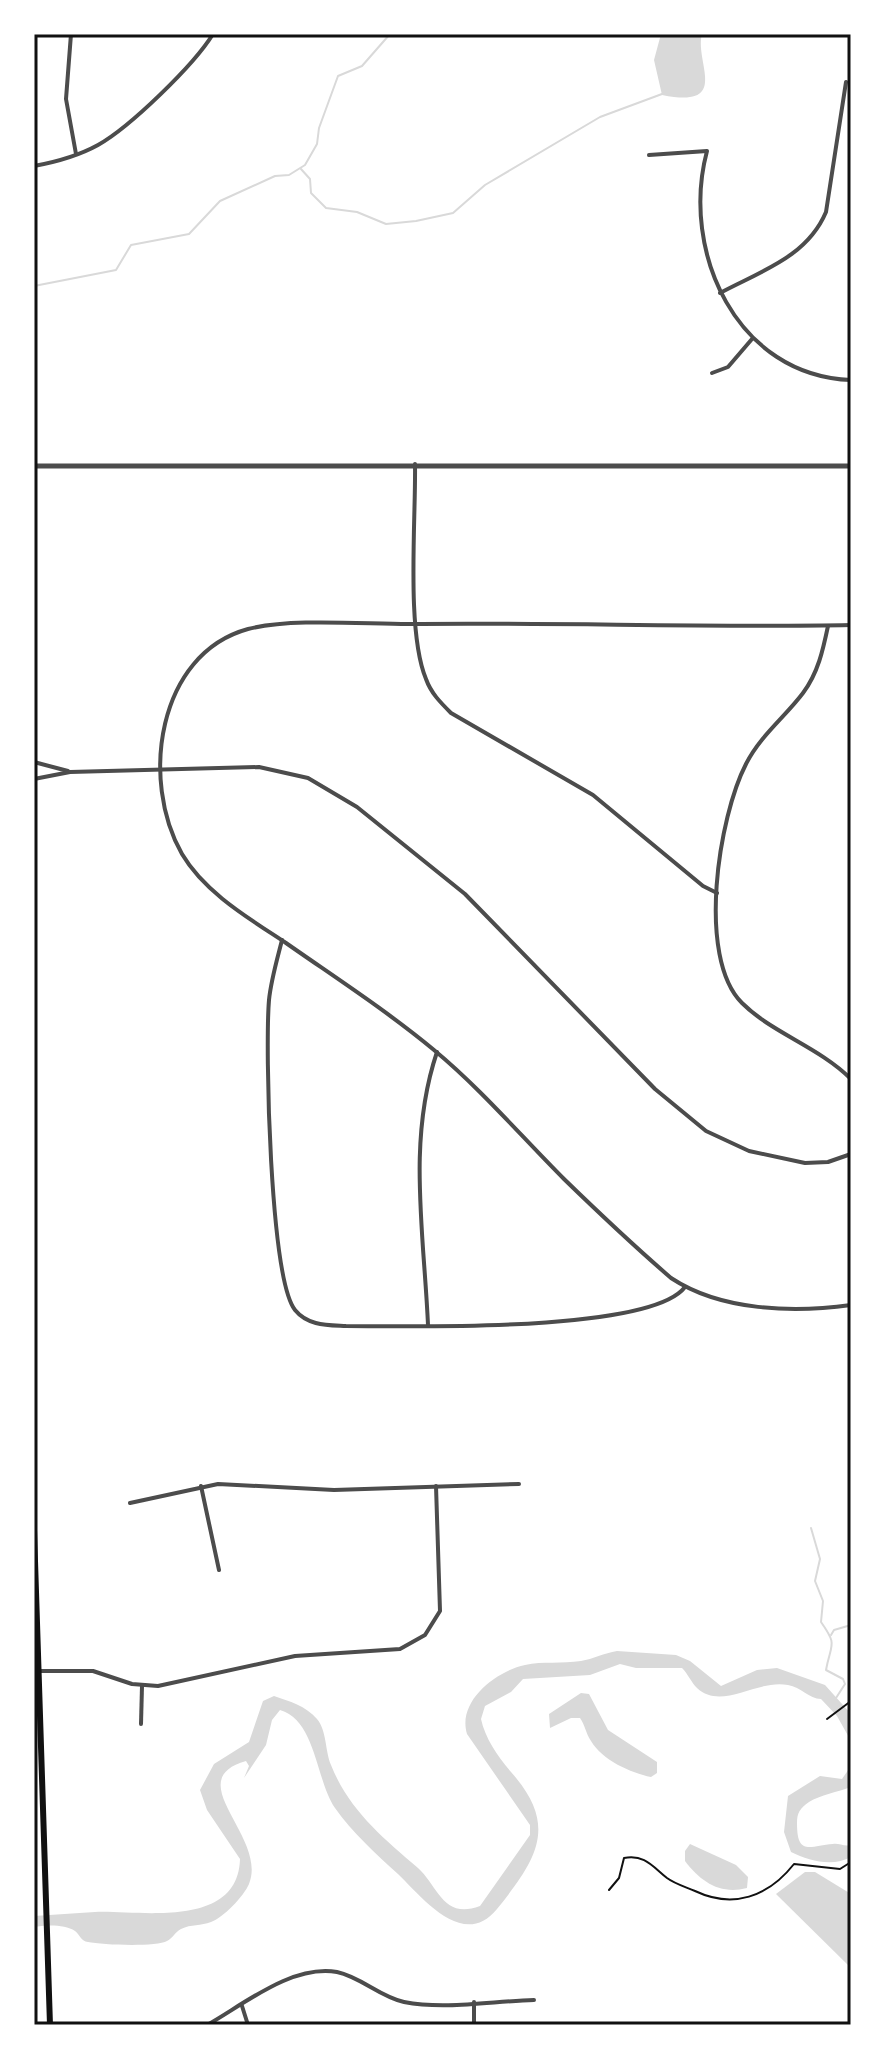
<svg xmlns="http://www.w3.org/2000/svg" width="885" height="2059" viewBox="0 0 885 2059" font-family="'Space Grotesk',sans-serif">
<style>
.water{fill:#d9d9d9}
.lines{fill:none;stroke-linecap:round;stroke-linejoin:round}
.stream{stroke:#d9d9d9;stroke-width:2}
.path{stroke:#111;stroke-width:2}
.minor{stroke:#4c4c4c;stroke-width:4}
.tertiary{stroke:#4c4c4c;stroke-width:5}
.secondary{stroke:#111;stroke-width:6}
.neatline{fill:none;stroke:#111;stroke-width:3}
</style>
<rect width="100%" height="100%" fill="#fff"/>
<!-- water -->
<g class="water">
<path d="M661 34H702C694 62 732 109 662 95L654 60Z"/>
<path d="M617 1651 676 1655 690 1661 721 1686 757 1670 777 1668 825 1685 851 1714V1741L837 1716 821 1699C809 1699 801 1687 788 1685 756 1679 722 1711 697 1688 691 1682 688 1674 682 1668H636L620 1664 590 1675 523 1679 511 1692 485 1706 481 1719C485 1738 498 1757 511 1772 559 1826 537 1859 497 1909 463 1951 421 1896 398 1874 376 1854 352 1832 335 1808 316 1781 316 1720 280 1710L272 1720 266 1745 244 1778 249 1766 246 1761C179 1780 268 1837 249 1884 244 1896 223 1918 211 1922 201 1926 191 1924 181 1929 175 1932 173 1938 167 1941 157 1947 102 1945 88 1942 81 1941 80 1935 75 1931 65 1924 45 1925 34 1927V1916C55 1915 74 1913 95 1912 138 1910 238 1930 240 1859L207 1810 200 1790 214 1764 249 1742 263 1701 274 1696C289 1701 306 1706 317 1719 327 1731 325 1751 331 1765 349 1810 382 1837 418 1868 438 1886 443 1920 480 1906L530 1835V1825L467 1734C457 1701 496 1671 525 1665 543 1661 562 1664 581 1661 593 1659 604 1653 617 1651Z"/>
<path d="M581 1693 589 1694 608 1730 657 1762V1773L651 1777C631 1773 602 1760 591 1741 586 1734 585 1725 580 1718H571L550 1728 549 1714Z"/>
<path d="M851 1766V1787C838 1792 820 1795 809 1802 800 1808 797 1813 797 1823 797 1856 809 1846 833 1844 839 1843 844 1847 851 1845V1857C833 1867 809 1861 791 1852L784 1832 788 1796 820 1776 842 1779Z"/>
<path d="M690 1844 736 1865 748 1877 747 1888C720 1895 701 1882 685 1861V1851Z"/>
<path d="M805 1872H815L851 1894V1968L776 1894Z"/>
</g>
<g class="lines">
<!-- stream -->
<g class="stream">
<path d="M301 169 310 179 311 193 326 208 357 212 386 224 416 221 453 213 485 185 600 117 662 94"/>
<path d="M34 286 116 270 131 245 189 234 220 201 275 176 289 175 305 165 317 144 319 128 338 76 362 66 390 34"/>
<path d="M811 1528 820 1559 815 1581 823 1601 821 1622C838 1646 831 1643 826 1670L843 1679 845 1684 836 1698"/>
<path d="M831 1635 834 1630 851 1625"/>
</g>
<!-- path -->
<g class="path">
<path d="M851 1656V1670"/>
<path d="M827 1719 851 1701"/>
<path d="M609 1890 619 1878 624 1858C645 1854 653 1867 667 1878 675 1884 686 1887 695 1891 733 1909 768 1897 794 1864L840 1869 851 1862"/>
</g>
<!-- minor -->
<g class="minor">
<path d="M71 34 66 99 76 154"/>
<path d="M649 155 707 151C680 252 737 376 851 380"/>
<path d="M34 166C56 162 78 156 98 145 130 127 194 65 213 34"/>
<path d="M720 293C761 271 807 257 826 212L846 82"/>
<path d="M712 373 728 367 752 339"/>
<path d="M415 464C416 519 406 631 426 679 431 693 440 702 451 713L593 795 703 886 717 893"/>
<path d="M851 625C704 628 556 622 408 624 362 624 291 618 248 629 157 654 140 781 182 854 205 893 250 919 286 943 336 978 387 1011 434 1050 481 1089 521 1136 564 1179 599 1213 634 1246 671 1278 721 1311 793 1313 851 1305"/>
<path d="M828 626C823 650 818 673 803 693 785 717 760 736 746 764 719 816 696 957 742 1003 772 1033 819 1047 851 1079"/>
<path d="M34 762 68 771"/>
<path d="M34 779 70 772 259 767 308 778 357 807 465 894 655 1089 706 1131 749 1151 805 1163 828 1162 851 1154"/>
<path d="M282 940C277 960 271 980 269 1000 265 1048 270 1278 295 1310 308 1326 328 1325 346 1326 407 1326 650 1333 685 1287"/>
<path d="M428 1325C424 1233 407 1141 437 1052"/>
<path d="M201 1486 219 1570"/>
<path d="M130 1503 218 1484 334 1490 519 1484"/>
<path d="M39 1671H93L132 1684 158 1686 295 1656 400 1649 425 1635 440 1611 436 1486"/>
<path d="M141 1724 142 1686"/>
<path d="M474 2002V2025"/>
<path d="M242 2006 248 2025"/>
<path d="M207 2025C243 2005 292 1964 337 1972 361 1977 380 1997 404 2002 445 2010 493 2001 534 2000"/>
</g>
<!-- tertiary -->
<path class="tertiary" d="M34 466H851"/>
<!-- secondary -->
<path class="secondary" d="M34 1530 50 2025"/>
</g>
<!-- border -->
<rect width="885" height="2059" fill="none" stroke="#ffffff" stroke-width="72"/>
<rect x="36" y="36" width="813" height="1987" class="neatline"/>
</svg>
